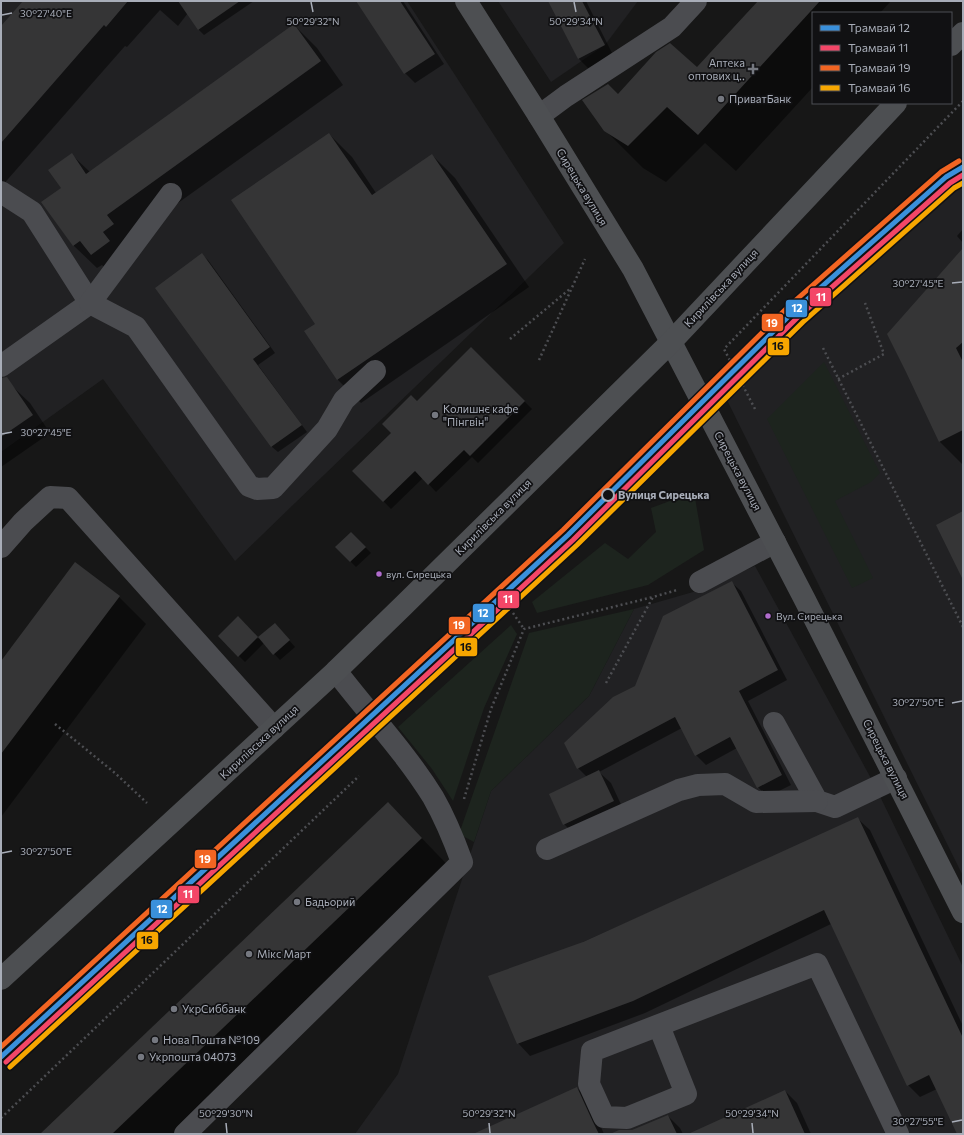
<svg xmlns="http://www.w3.org/2000/svg" width="964" height="1135" viewBox="0 0 964 1135" font-family="Commissioner,sans-serif">
<style>
.built{fill:#212123}
.green{fill:#1d241e}
.shadow{fill:#0007}
.building{fill:#353536}
.lines{fill:none;stroke-linecap:round;stroke-linejoin:round}
.path{stroke:#4d4e52;stroke-width:2.5;stroke-dasharray:2 3;stroke-linecap:butt}
.minor{stroke:#4b4c50;stroke-width:22}
.major{stroke:#4d4f52;stroke-width:22}
.tram-1-casing{stroke:#111113;stroke-width:8}
.tram-2-casing{stroke:#111113;stroke-width:8}
.tram-3-casing{stroke:#111113;stroke-width:8}
.tram-4-casing{stroke:#111113;stroke-width:8}
.tram-1{stroke:#3a90db;stroke-width:5}
.tram-2{stroke:#f34667;stroke-width:5}
.tram-3{stroke:#f26522;stroke-width:5}
.tram-4{stroke:#f7a600;stroke-width:5}
.ticks{fill:none;stroke:#a8adb8;stroke-width:1.5}
.poi-dot{fill:#757880;stroke:#111113;stroke-width:1.5}
.stop-dot{fill:#111113;stroke:#a8adb8;stroke-width:2}
.bus-dot{fill:#b06ccc;stroke:#111113;stroke-width:1.5}
.labels{text-anchor:middle;stroke-width:3.5;stroke-linejoin:round;paint-order:stroke}
.bus-label{font-size:10px;fill:#a8adb8;stroke:#111113;text-anchor:start}
.poi-label{font-size:11px;fill:#a8adb8;stroke:#111113;text-anchor:start}
.street-label{font-size:11px;fill:#a8adb8;stroke:#111113}
.stop-label{font-size:11px;font-weight:bold;fill:#a8adb8;stroke:#111113;text-anchor:start}
.ticks-label{font-size:10px;text-anchor:middle;fill:#a8adb8;stroke:#111113;stroke-width:3.5;stroke-linejoin:round;paint-order:stroke}
.line-badge{stroke:#111113;stroke-width:1.5}
.badge-label{font-size:11px;text-anchor:middle;font-weight:bold;fill:#fff}
.pale-badge-label{font-size:11px;text-anchor:middle;font-weight:bold;fill:#111}
</style>
<rect width="100%" height="100%" fill="#171717"/>
<!-- built -->
<g class="built">
<path d="M1 1H407L564 243 235 561 103 379 1 452Z"/>
<path d="M498 1H638L605 45 551 82Z"/>
<path d="M963 174V876L726 398 949 178Z"/>
<path d="M755 566 873 782 963 967V1134H355L398 1074 491 791 589 696 634 609 700 590Z"/>
</g>
<!-- green -->
<g class="green">
<path d="M824 362 880 473 871 482 835 501 873 578 852 588 767 419Z"/>
<path d="M694 492 704 550 648 585 537 613 532 602 605 543 628 559 656 532 651 508Z"/>
<path d="M634 609 589 696 491 791 474 842 459 834 529 633Z"/>
<path d="M511 625 517 634 484 708 453 801 432 769 398 727Z"/>
</g>
<!-- shadow -->
<g class="shadow">
<path d="M25 1H254L204 35 198 29 188 13 178 26 160 10 127 47 125 46 1 187V28Z"/>
<path d="M358 1H403L444 64 415 83 405 73Z"/>
<path d="M549 1H586L613 55 588 68 578 58Z"/>
<path d="M759 1H891L880 13H813V87L736 171 705 143 666 182 643 168 605 130 618 96 697 69Z"/>
<path d="M294 25 317 48 343 85 129 238 114 277 102 265 97 268 74 246 43 202 62 188 72 155 90 172Z"/>
<path d="M329 134 352 157 376 193 432 155 455 178 529 287 361 403 338 380 306 332 316 324Z"/>
<path d="M963 229V243L957 236Z"/>
<path d="M963 250V465L939 441Z"/>
<path d="M202 255 208 260 275 353 258 365 307 432 278 452 272 447 156 288Z"/>
<path d="M471 348 532 409 478 463 472 457 436 492 423 478 391 509 354 471 392 433 417 402Z"/>
<path d="M12 386 30 403 50 433 1 467V393Z"/>
<path d="M351 533 371 553 356 567 336 547Z"/>
<path d="M731 582 741 591 787 680 748 701 791 785 767 797 758 787 737 748 706 765 696 755 682 728 599 772 611 783 625 813 576 836 564 824 587 777 578 768 636 687Z"/>
<path d="M119 597 146 624 1 817V663Z"/>
<path d="M238 618 258 639 275 624 295 647 280 660 264 643 245 662 219 636Z"/>
<path d="M388 803 460 878 192 1134H41Z"/>
<path d="M858 819 870 830 963 1026V1134L937 1089 920 1097 908 1085 831 924 645 1013 530 1056 518 1043 583 942Z"/>
<path d="M577 1088 589 1100 604 1134H510Z"/>
<path d="M785 1091 797 1103 811 1134H691Z"/>
<path d="M668 1116 680 1128 683 1134H613L632 1131Z"/>
</g>
<!-- building -->
<g class="building">
<path d="M23 1H128L106 27 104 25 1 143V26Z"/>
<path d="M178 1H240L198 30Z"/>
<path d="M356 1H400L435 54 404 74Z"/>
<path d="M548 1H582L605 45 578 59Z"/>
<path d="M758 1H820L698 135 667 107 628 146 604 131 582 100 608 84 618 94 656 52 670 43 697 67Z"/>
<path d="M294 24 321 61 107 215 114 224 103 232 110 241 91 255 80 241 73 246 41 202 61 188 48 170 72 153 86 174Z"/>
<path d="M329 133 372 195 432 154 507 264 337 380 304 331 315 324 231 200Z"/>
<path d="M963 248V342L956 348 963 362V430L939 442 906 372 887 334Z"/>
<path d="M202 253 270 347 253 359 302 425 271 447 155 288Z"/>
<path d="M471 347 525 401 470 456 464 450 428 485 415 471 383 502 352 471 391 433 382 424 411 395 417 401Z"/>
<path d="M7 377 33 415 1 437V378Z"/>
<path d="M963 511V580L936 525Z"/>
<path d="M351 532 366 547 350 562 335 547Z"/>
<path d="M75 562 120 596 1 754V661Z"/>
<path d="M732 581 778 670 739 691 782 775 757 788 730 737 695 756 675 717 577 769 564 743 613 697 635 686 663 616Z"/>
<path d="M238 616 258 637 238 657 218 636Z"/>
<path d="M275 623 290 640 273 655 258 637Z"/>
<path d="M599 770 614 801 563 825 549 794Z"/>
<path d="M388 802 422 838 112 1134H40Z"/>
<path d="M858 817 963 1038V1134H957L929 1075 907 1086 824 910 633 1001 517 1044 488 976 583 942Z"/>
<path d="M577 1087 593 1122 599 1134H473Z"/>
<path d="M785 1090 805 1134H688Z"/>
<path d="M668 1115 677 1134H610L619 1130H632Z"/>
</g>
<g class="lines">
<!-- path -->
<g class="path">
<path d="M510 339 571 288"/>
<path d="M823 348 963 627"/>
<path d="M539 360 585 259"/>
<path d="M838 379 884 354 865 303"/>
<path d="M755 409 724 349 963 101"/>
<path d="M582 534 588 537"/>
<path d="M513 613 524 629"/>
<path d="M606 683 653 597 677 590"/>
<path d="M55 724 115 773 147 803"/>
<path d="M464 799 491 709 524 629 653 597"/>
<path d="M1 1118 359 776"/>
</g>
<!-- minor -->
<g class="minor">
<path d="M539 116 566 96 672 27 696 1"/>
<path d="M1 192 32 212 90 303 1 366"/>
<path d="M171 194 90 303 136 327 249 486 257 489 273 488 327 429 344 400 375 371"/>
<path d="M1 547 23 522 50 497 68 498 274 728"/>
<path d="M700 582 775 542"/>
<path d="M774 723 817 801 835 807 896 778"/>
<path d="M547 849 679 790 698 785 725 784 756 802 817 801"/>
<path d="M659 1026 686 1094 627 1118 604 1117 589 1084 592 1051 817 964 898 1134"/>
<path d="M185 1134 462 862C454 840 445 818 433 797 405 752 368 713 336 671"/>
</g>
<!-- major -->
<g class="major">
<path d="M466 1 539 116 633 269 805 600 963 912"/>
<path d="M951 45 963 33"/>
<path d="M1 979 336 671 403 606 671 342 896 103"/>
</g>
<defs>
<path id="tram-1" d="M1 1057 568 535 793 312 946 177 963 167"/>
<path id="tram-2" d="M6 1062 573 540 798 317 950 183 963 175"/>
<path id="tram-3" d="M1 1047 563 530 788 307 941 172 959 161"/>
<path id="tram-4" d="M10 1067 577 545 803 322 954 188 963 183"/>
</defs>
<!-- tram-1 casing -->
<use href="#tram-1" class="tram-1-casing"/>
<!-- tram-2 casing -->
<use href="#tram-2" class="tram-2-casing"/>
<!-- tram-3 casing -->
<use href="#tram-3" class="tram-3-casing"/>
<!-- tram-4 casing -->
<use href="#tram-4" class="tram-4-casing"/>
<!-- tram-1 -->
<use href="#tram-1" class="tram-1"/>
<!-- tram-2 -->
<use href="#tram-2" class="tram-2"/>
<!-- tram-3 -->
<use href="#tram-3" class="tram-3"/>
<!-- tram-4 -->
<use href="#tram-4" class="tram-4"/>
</g>
<!-- ticks -->
<path class="ticks" d="M311 2 313 12M574 2 576 12M2 15 12 13M952 283 962 282M2 434 12 432M952 703 962 701M2 853 12 851M952 1122 962 1120M226 1123 227 1133M489 1123 490 1133M752 1123 753 1133"/>
<!-- markers -->
<g class="poi-dot">
<path d="M751 63h4v4h4v4h-4v4h-4v-4h-4v-4h4z"/>
<circle cx="721" cy="99" r="4"/>
<circle cx="435" cy="415" r="4"/>
<circle cx="297" cy="902" r="4"/>
<circle cx="249" cy="954" r="4"/>
<circle cx="174" cy="1009" r="4"/>
<circle cx="155" cy="1040" r="4"/>
<circle cx="141" cy="1057" r="4"/>
</g>
<circle class="stop-dot" cx="608" cy="495" r="6"/>
<g class="bus-dot">
<circle cx="379" cy="574" r="3.5"/>
<circle cx="768" cy="616" r="3.5"/>
</g>
<g class="labels">
<!-- bus labels -->
<g class="bus-label">
<text x="386" y="578">вул. Сирецька</text>
<text x="776" y="620">Вул. Сирецька</text>
</g>
<!-- poi labels -->
<g class="poi-label">
<text x="745" y="67" text-anchor="end">Аптека<tspan x="745" dy="13">оптових ц‥</tspan></text>
<text x="729" y="103">ПриватБанк</text>
<text x="443" y="413">Колишнє кафе<tspan x="443" dy="13">"Пінгвін"</tspan></text>
<text x="305" y="906">Бадьорий</text>
<text x="257" y="958">Мікс Март</text>
<text x="182" y="1013">УкрСиббанк</text>
<text x="163" y="1044">Нова Пошта №109</text>
<text x="149" y="1061">Укрпошта 04073</text>
</g>
<!-- street labels -->
<g class="street-label">
<text transform="translate(582 187) rotate(59)" y="4">Сирецька вулиця</text>
<text transform="translate(721 288) rotate(-47)" y="4">Кирилівська вулиця</text>
<text transform="translate(738 471) rotate(62)" y="4">Сирецька вулиця</text>
<text transform="translate(493 517) rotate(-45)" y="4">Кирилівська вулиця</text>
<text transform="translate(259 742) rotate(-43)" y="4">Кирилівська вулиця</text>
<text transform="translate(886 759) rotate(63)" y="4">Сирецька вулиця</text>
</g>
<!-- stop labels -->
<g class="stop-label">
<text x="618" y="499">Вулиця Сирецька</text>
</g>
</g>
<g class="ticks-label">
<text x="46" y="17">30°27'40"E</text>
<text x="313" y="25">50°29'32"N</text>
<text x="576" y="25">50°29'34"N</text>
<text x="918" y="287">30°27'45"E</text>
<text x="46" y="436">30°27'45"E</text>
<text x="918" y="706">30°27'50"E</text>
<text x="46" y="855">30°27'50"E</text>
<text x="226" y="1117">50°29'30"N</text>
<text x="489" y="1117">50°29'32"N</text>
<text x="752" y="1117">50°29'34"N</text>
<text x="918" y="1125">30°27'55"E</text>
</g>
<g class="line-badge">
<rect x="809" y="287" width="23" height="20" rx="4" fill="#f34667"/>
<rect x="785" y="299" width="23" height="19" rx="4" fill="#3a90db"/>
<rect x="761" y="313" width="23" height="19" rx="4" fill="#f26522"/>
<rect x="767" y="337" width="23" height="19" rx="4" fill="#f7a600"/>
<rect x="497" y="590" width="23" height="19" rx="4" fill="#f34667"/>
<rect x="472" y="603" width="23" height="20" rx="4" fill="#3a90db"/>
<rect x="448" y="616" width="23" height="19" rx="4" fill="#f26522"/>
<rect x="455" y="637" width="23" height="20" rx="4" fill="#f7a600"/>
<rect x="194" y="849" width="23" height="20" rx="4" fill="#f26522"/>
<rect x="177" y="885" width="23" height="19" rx="4" fill="#f34667"/>
<rect x="150" y="899" width="23" height="20" rx="4" fill="#3a90db"/>
<rect x="136" y="931" width="23" height="19" rx="4" fill="#f7a600"/>
</g>
<g class="badge-label">
<text x="821" y="301">11</text>
<text x="797" y="312">12</text>
<text x="772" y="327">19</text>
<text x="508" y="603">11</text>
<text x="483" y="617">12</text>
<text x="459" y="629">19</text>
<text x="205" y="863">19</text>
<text x="188" y="898">11</text>
<text x="162" y="913">12</text>
</g>
<g class="pale-badge-label">
<text x="778" y="350">16</text>
<text x="466" y="651">16</text>
<text x="147" y="944">16</text>
</g>
<!-- border -->
<rect width="964" height="1135" fill="none" stroke="#a8adb8" stroke-width="4"/>
<!-- legend -->
<rect x="812" y="12" width="140" height="92" fill="#111113" stroke="#4d4f55"/>
<rect x="820" y="25" width="20" height="6" fill="#3a90db" stroke="#4d4f55"/>
<text x="848" y="32" font-size="12" fill="#a8adb8">Трамвай 12</text>
<rect x="820" y="45" width="20" height="6" fill="#f34667" stroke="#4d4f55"/>
<text x="848" y="52" font-size="12" fill="#a8adb8">Трамвай 11</text>
<rect x="820" y="65" width="20" height="6" fill="#f26522" stroke="#4d4f55"/>
<text x="848" y="72" font-size="12" fill="#a8adb8">Трамвай 19</text>
<rect x="820" y="85" width="20" height="6" fill="#f7a600" stroke="#4d4f55"/>
<text x="848" y="92" font-size="12" fill="#a8adb8">Трамвай 16</text>
</svg>
